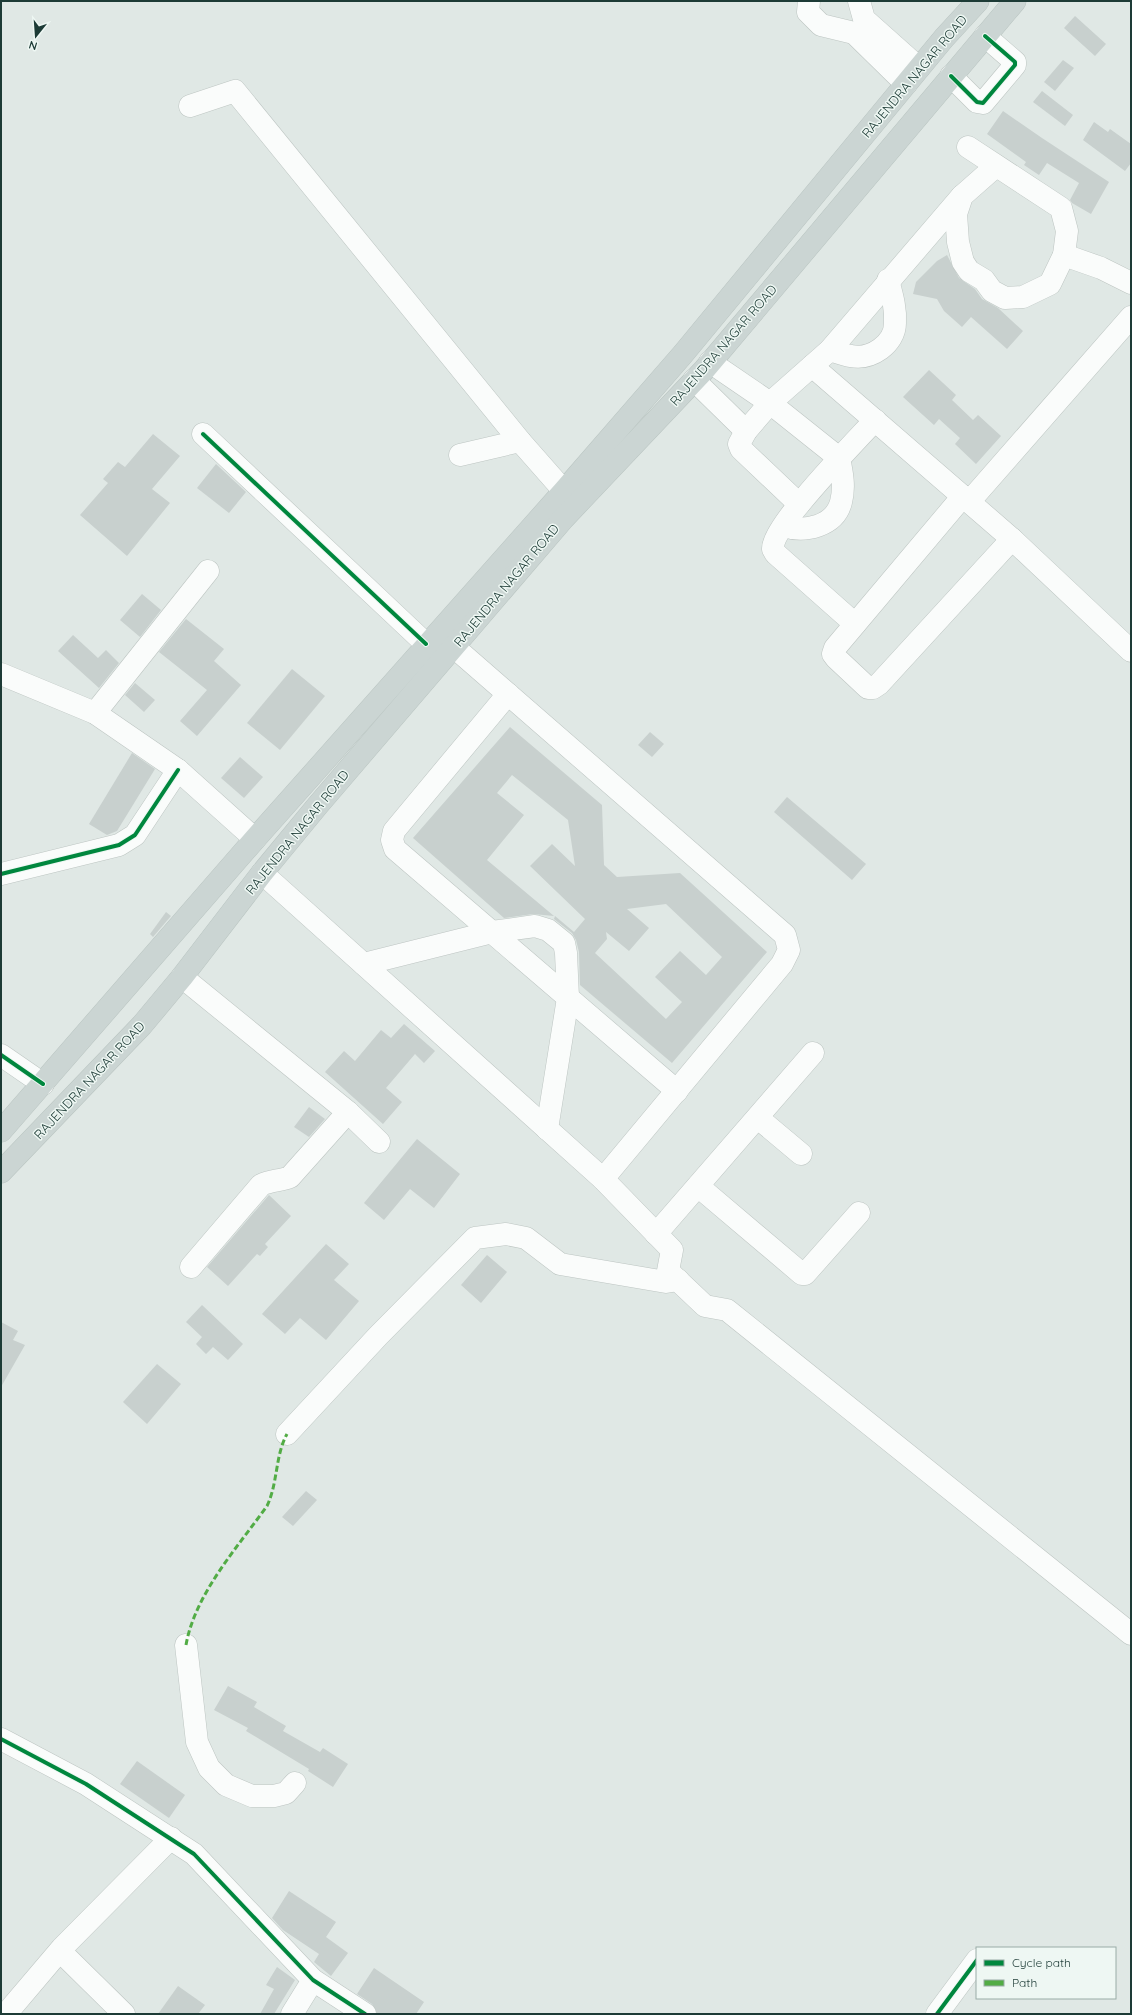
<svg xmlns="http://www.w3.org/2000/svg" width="1132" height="2015" viewBox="0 0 1132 2015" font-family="Quicksand,sans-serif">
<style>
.building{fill:#c8d0ce;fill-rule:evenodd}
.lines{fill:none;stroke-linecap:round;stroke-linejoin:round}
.minor-casing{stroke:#bdc5c2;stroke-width:23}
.major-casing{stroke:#bac5c2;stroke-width:23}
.minor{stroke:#fafcfb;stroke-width:22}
.major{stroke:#cbd5d3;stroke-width:22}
.quiet{stroke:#52ac45;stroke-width:3;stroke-dasharray:6 3;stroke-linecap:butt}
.cycleway-casing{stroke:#eef7f3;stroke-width:6}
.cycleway{stroke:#00873e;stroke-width:4}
.labels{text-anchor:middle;stroke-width:3;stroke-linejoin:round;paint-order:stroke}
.street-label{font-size:13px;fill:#1d3b36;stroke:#eef7f3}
</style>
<rect width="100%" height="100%" fill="#e0e8e5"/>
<!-- building -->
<g class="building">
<path d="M1075 16 1106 44 1095 56 1064 28Z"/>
<path d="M1063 60 1074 68 1055 91 1044 82Z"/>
<path d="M1042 91 1073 115 1065 126 1033 102Z"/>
<path d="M1003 111 1042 138 1109 182 1091 214 1072 203 1070 200 1079 183 1047 163 1039 175 1024 165 1026 162 987 134Z"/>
<path d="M1094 122 1108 132 1110 129 1131 144V163L1125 171 1083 140Z"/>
<path d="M947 255 959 278 975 289 982 299 998 308 1023 331 1007 349 971 317 962 327 944 311 937 299 913 294 916 282 937 261Z"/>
<path d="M929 370 956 395 952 400 973 420 978 415 1001 436 976 464 955 444 960 438 939 419 934 425 903 397Z"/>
<path d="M153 434 180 456 152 489 170 503 127 556 80 515 108 483 103 479 118 462 125 467Z"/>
<path d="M216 464 246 492 229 513 197 488Z"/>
<path d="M142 594 161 610 140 637 120 620Z"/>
<path d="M186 619 224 649 214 661 241 685 197 736 180 721 207 690 159 652Z"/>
<path d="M73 635 98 658 106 650 119 663 99 688 58 651Z"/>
<path d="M292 669 325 696 280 750 247 723Z"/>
<path d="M135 683 155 700 144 712 125 695Z"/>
<path d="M510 727 602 805 604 865 617 877 680 873 767 952 672 1063 580 985 579 952 576 940 572 933 554 919 555 916 574 932 585 919 530 866 552 844 575 866 568 820 512 775 497 793 524 815 487 860 554 916 533 914 504 918 413 838ZM666 904 722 957 706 975 680 951 655 977 682 1002 666 1019 595 953 607 939 606 932 629 951 649 928 627 909Z"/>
<path d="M650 732 664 744 652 757 638 745Z"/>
<path d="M132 753 155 769 117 831 107 835 89 824Z"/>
<path d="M240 757 263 777 244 798 221 778Z"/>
<path d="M787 797 866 864 852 880 774 812Z"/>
<path d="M166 912 171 916 153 937 150 934Z"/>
<path d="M404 1024 435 1051 424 1063 415 1054 386 1088 402 1102 383 1124 325 1072 344 1051 355 1061 381 1030 391 1038Z"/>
<path d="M309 1107 325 1119 309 1137 294 1127Z"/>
<path d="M417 1139 460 1174 434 1208 410 1189 384 1220 364 1203Z"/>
<path d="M269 1195 291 1216 265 1244 268 1247 260 1256 257 1254 228 1286 207 1267Z"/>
<path d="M326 1244 349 1264 334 1280 359 1301 326 1340 300 1318 285 1334 262 1314Z"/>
<path d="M487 1255 507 1272 481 1303 461 1285Z"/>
<path d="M202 1305 243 1344 228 1360 213 1347 206 1354 196 1344 202 1337 186 1322Z"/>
<path d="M1 1322 18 1331 13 1340 25 1345 1 1387Z"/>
<path d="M157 1364 181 1384 147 1424 123 1402Z"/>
<path d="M306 1491 317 1500 293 1526 282 1517Z"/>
<path d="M228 1686 257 1702 254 1707 286 1726 283 1731 320 1752 323 1748 348 1764 333 1787 308 1771 309 1769 246 1731 248 1728 214 1710Z"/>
<path d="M137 1761 185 1795 169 1818 120 1784Z"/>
<path d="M289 1891 336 1922 326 1937 348 1953 331 1976 314 1962 319 1954 283 1930 272 1918Z"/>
<path d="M277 1967 295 1980 274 2014H260L274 1989 266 1985Z"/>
<path d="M374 1968 424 2002 416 2014H377L372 2004 357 1994Z"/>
<path d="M178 1986 205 2005 198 2014H158Z"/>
</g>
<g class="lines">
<defs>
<g id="minor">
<path d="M809 1 808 12 821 25 854 33 906 84"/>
<path d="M859 1 864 19 919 68"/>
<path d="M951 76 977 102 983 103 1015 65V62L985 36"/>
<path d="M190 106 235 91 520 441 564 491"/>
<path d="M968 147 1061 208 1067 231 1064 255 1101 268 1131 283"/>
<path d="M996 166 962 196 956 214 958 242 963 262 969 271 984 280 992 291 1005 298 1023 297 1050 284 1064 255"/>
<path d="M830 350C837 352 844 355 851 356 871 360 895 344 895 323 896 308 892 295 888 280"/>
<path d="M710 362 770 403 830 350 962 196"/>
<path d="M812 366 1012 539 1131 651"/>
<path d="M694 380 746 431"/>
<path d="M203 434 426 644"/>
<path d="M460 455 520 441"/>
<path d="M963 496 835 648 833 654 836 658 868 688H873L879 684 1012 539"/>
<path d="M969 502 1131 317"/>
<path d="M784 526C805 533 835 526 841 502 845 487 842 472 839 458L770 403 746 431 739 444 741 449 799 504"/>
<path d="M855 624 776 554C775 553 773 549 773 549 771 527 858 439 875 420"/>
<path d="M454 647 785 935 789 950 782 964 603 1179"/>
<path d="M1 674 95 713 178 770 255 839"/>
<path d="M508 694 394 831 392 840 395 849 677 1091"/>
<path d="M95 713 208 571"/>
<path d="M262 873 603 1179 672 1250 668 1271 705 1306 727 1310 1131 1634"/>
<path d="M1 874 119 845 135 835 178 770"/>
<path d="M364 964 492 932 535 926 548 930 564 943 566 953 568 998 547 1129"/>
<path d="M182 977 348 1112 379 1142"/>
<path d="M1 1055 43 1084"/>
<path d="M758 1118 801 1154"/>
<path d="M698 1186 802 1274H805L859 1213"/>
<path d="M656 1234 813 1053"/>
<path d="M191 1267 261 1185C271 1180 281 1181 290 1177L348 1112"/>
<path d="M287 1434 378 1336 475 1238 506 1234 526 1238 560 1264 666 1282 678 1280"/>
<path d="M186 1645 197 1742 209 1768 226 1785 252 1796H274L286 1793 295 1783"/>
<path d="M1 1739 86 1784 194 1854 313 1980 365 2014"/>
<path d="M60 1951 124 2014"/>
<path d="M6 2014 62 1948 171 1838"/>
<path d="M292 2014 313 1980"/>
<path d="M937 2014 977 1960"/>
</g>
<g id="major">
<path d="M1 1131 255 839 564 491 683 354 944 38 978 1"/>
<path d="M1 1172 142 1025 182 977 262 873 318 805 563 519 704 370 1015 1"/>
</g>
</defs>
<!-- minor casing -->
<use href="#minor" class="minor-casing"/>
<!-- major casing -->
<use href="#major" class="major-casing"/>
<!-- minor -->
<use href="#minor" class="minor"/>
<!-- major -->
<use href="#major" class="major"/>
<!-- quiet -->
<path class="quiet" d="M186 1645C195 1594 237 1548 267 1506 278 1483 275 1456 287 1434"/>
<defs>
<g id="cycleway">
<path d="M951 76 977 102 983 103 1015 65V62L985 36"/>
<path d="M203 434 426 644"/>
<path d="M1 874 119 845 135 835 178 770"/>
<path d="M1 1055 43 1084"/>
<path d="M1 1739 86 1784 194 1854 313 1980 365 2014"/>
<path d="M937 2014 977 1960"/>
</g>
</defs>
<!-- cycleway casing -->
<use href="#cycleway" class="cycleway-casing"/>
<!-- cycleway -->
<use href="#cycleway" class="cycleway"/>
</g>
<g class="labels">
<!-- street labels -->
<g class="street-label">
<text transform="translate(914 76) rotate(-50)" y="5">RAJENDRA NAGAR ROAD</text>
<text transform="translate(723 345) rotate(-49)" y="5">RAJENDRA NAGAR ROAD</text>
<text transform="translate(506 585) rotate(-50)" y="5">RAJENDRA NAGAR ROAD</text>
<text transform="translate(297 832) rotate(-51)" y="5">RAJENDRA NAGAR ROAD</text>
<text transform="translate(89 1080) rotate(-47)" y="5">RAJENDRA NAGAR ROAD</text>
</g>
</g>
<!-- border -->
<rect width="1132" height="2015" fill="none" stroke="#1d3b36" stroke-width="4"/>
<!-- legend -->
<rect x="976" y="1947" width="140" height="52" fill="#eef7f3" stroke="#9aaca7"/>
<rect x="984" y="1960" width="20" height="6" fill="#00873e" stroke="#9aaca7"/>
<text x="1012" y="1967" font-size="12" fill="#1d3b36">Cycle path</text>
<rect x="984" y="1980" width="20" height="6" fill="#52ac45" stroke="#9aaca7"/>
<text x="1012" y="1987" font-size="12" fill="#1d3b36">Path</text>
<!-- north arrow -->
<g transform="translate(36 36) rotate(197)" stroke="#eef7f3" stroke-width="3" paint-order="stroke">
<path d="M0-3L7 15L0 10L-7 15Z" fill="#1d3b36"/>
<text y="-6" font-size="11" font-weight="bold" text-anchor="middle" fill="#1d3b36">N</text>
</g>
</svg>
